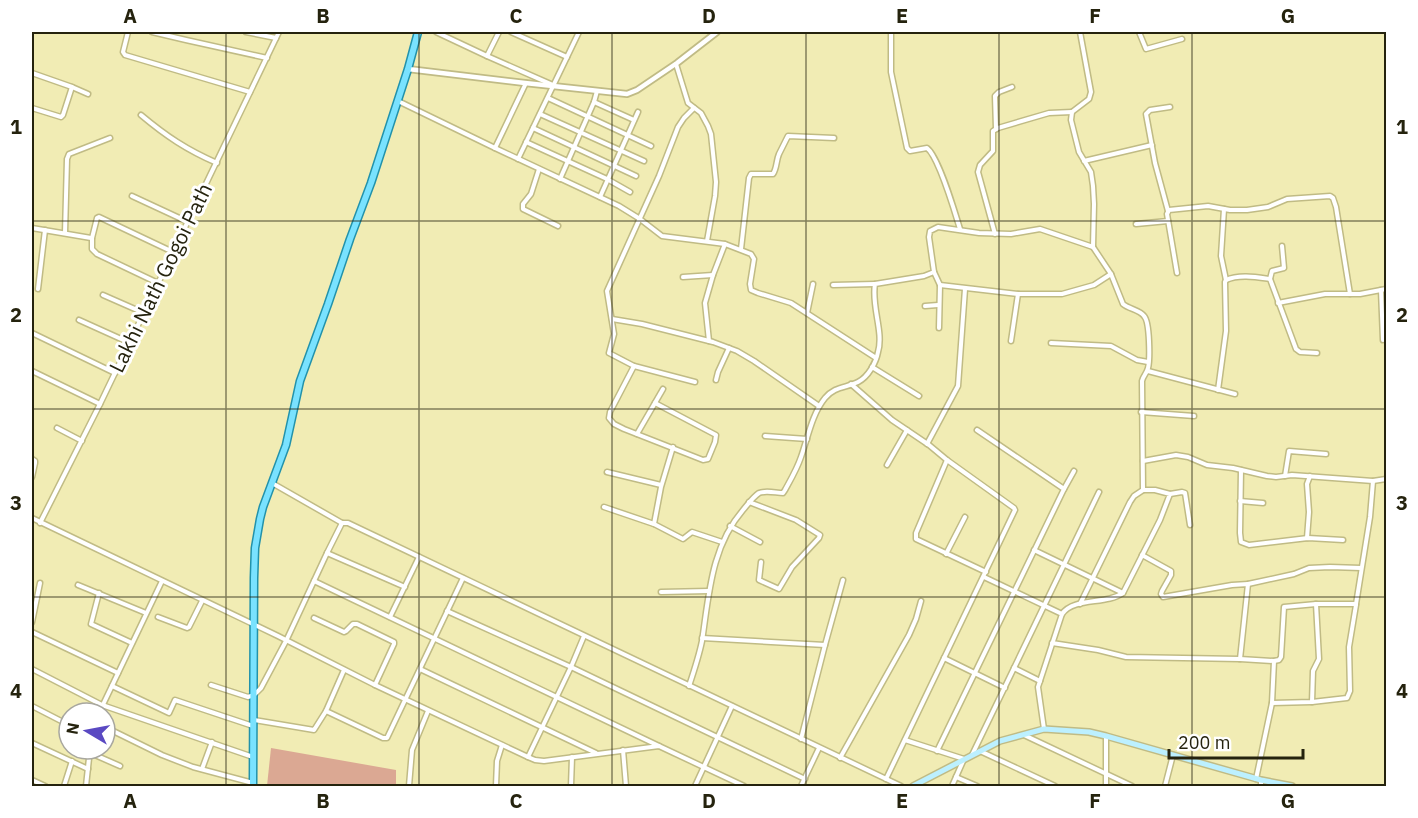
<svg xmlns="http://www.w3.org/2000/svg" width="1418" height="818" viewBox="0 0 1418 818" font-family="'IBM Plex Sans',sans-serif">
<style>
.green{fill:#dba893}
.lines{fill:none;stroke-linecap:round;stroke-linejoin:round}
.minor-casing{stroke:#c0bb85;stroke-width:7}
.tertiary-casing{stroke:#c0bb85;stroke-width:8}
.secondary-casing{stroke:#c0bb85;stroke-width:8}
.primary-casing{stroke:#2292ab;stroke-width:9}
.minor{stroke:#fff;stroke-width:4}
.tertiary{stroke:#fff;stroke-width:4.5}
.secondary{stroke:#bcf0ff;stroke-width:5}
.primary{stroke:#79e2ff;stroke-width:6}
.grid{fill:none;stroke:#25230e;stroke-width:1.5;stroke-opacity:0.55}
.labels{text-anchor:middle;stroke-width:6;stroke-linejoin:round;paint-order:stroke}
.street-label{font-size:21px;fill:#25230e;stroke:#fff}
.neatline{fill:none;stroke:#25230e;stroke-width:2}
.grid-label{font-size:20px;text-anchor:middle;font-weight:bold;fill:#25230e}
</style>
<rect width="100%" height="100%" fill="#f1ecb4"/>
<!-- green -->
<path class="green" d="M271 748 396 770V786H267Z"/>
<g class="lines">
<defs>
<g id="minor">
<path d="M128 32 123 52 125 55 250 92"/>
<path d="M152 32 186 40 267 58"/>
<path d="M246 32 276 38"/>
<path d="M436 32 487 56 553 85"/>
<path d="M511 32 567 57"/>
<path d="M891 32V72L907 148 910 151 927 148C939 157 955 213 960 229"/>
<path d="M1080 32 1091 92 1089 99 1072 112 1071 120 1079 152 1091 172 1093 186 1094 204 1093 247 1111 274 1123 304C1129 309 1140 310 1144 316 1150 322 1150 360 1148 368 1147 373 1143 376 1142 381L1143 490 1134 496 1130 502 1080 604"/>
<path d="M1139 32 1146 49 1182 39"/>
<path d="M487 56 499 32"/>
<path d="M676 64 688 103 701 113 708 126 711 134 716 182 715 196 707 241"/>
<path d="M32 73 72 87 88 94"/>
<path d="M548 98 651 146"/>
<path d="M398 101 495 148 619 206 640 219 662 236 725 244 751 254 754 259 750 284 751 290 758 293 791 303 876 358"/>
<path d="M594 102 634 120"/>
<path d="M32 108 61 117 63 115 72 87"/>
<path d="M540 114 644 161"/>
<path d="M141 115C166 136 187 150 217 163"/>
<path d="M533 128 636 176"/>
<path d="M996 129 995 96 999 92 1012 87"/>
<path d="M526 142 607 179 630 192"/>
<path d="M495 148 526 83"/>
<path d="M518 159 579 32"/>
<path d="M1084 161 1152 145"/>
<path d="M539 169 531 194 523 204V209L558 226"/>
<path d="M560 179 594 102 597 91"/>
<path d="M132 196 188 222"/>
<path d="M600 197 638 112"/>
<path d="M1224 209 1221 256 1226 280"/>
<path d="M1168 211 1155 163 1146 114 1150 110 1170 107"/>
<path d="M1136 224 1168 221"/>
<path d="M32 228 91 238 92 239V249L97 254 158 283"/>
<path d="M65 233 67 159 69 154 110 138"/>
<path d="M995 234 978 172 980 165 993 151V131L998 128 1049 113 1072 112"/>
<path d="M92 238 97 218 99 217 173 252"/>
<path d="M741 249 749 178 751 174H773C777 168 776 161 779 154 782 148 785 142 788 136L834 138"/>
<path d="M934 272 940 285 939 328"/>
<path d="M1177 273 1167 214 1169 210 1208 206 1230 210H1247L1268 207 1287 199 1330 196 1333 198 1336 207 1350 294"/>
<path d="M683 277 713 275"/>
<path d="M1270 279 1272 271 1284 268 1282 246"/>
<path d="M833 285 875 284"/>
<path d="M940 285 1018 294H1062L1094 285 1111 274"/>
<path d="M38 289 45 230"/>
<path d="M1381 290 1383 340"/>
<path d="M103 295 144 313"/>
<path d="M1278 303 1325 294H1360L1386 289"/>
<path d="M925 306 938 305"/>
<path d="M807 313 813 284"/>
<path d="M612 319 642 324 713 342 737 351 754 361 819 406"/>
<path d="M79 320 130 343"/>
<path d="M32 333 115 373"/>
<path d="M709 341 705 303 713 275 725 244"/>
<path d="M1011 341 1018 294"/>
<path d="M1051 343 1111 346 1137 360 1148 362"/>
<path d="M634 366 695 382"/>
<path d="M872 367 919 396"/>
<path d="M32 371 100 404"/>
<path d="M1148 371 1235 394"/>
<path d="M716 380 718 372 729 348"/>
<path d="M851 384 892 420 929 445 947 460 1014 508 1015 510 886 779"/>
<path d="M1218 390 1226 331 1225 282 1226 280C1239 274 1256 277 1270 279L1296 349 1300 352 1317 353"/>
<path d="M655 403 716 435 715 442 708 459 703 460 624 429 614 424 609 418 610 412 634 366 609 353 614 334 607 291 659 176 678 127 684 118 694 108"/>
<path d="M1141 412 1194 416"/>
<path d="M57 428 82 441"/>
<path d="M637 434 663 389"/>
<path d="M765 436 807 439"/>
<path d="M927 444 958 386 965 289"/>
<path d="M673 447 661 487 654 524 683 539 692 532 722 542"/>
<path d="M32 459 35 461V463L32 477"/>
<path d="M947 460 916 533V539L986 572"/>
<path d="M1143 461 1176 455 1188 457 1207 465 1233 468 1267 476 1276 477 1292 475 1373 481 1386 479"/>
<path d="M887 465 907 430"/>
<path d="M1241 470 1240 533 1241 542 1249 545 1308 538 1343 540"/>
<path d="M607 472 661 485"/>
<path d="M1285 476 1289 451 1326 454"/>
<path d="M272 483 342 523H348L901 786"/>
<path d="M1064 489 1074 471"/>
<path d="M1170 494 1182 492 1185 493 1190 525"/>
<path d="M1240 501 1263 503"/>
<path d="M749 502 796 520 820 535 819 538 792 567 779 589 759 580 761 562"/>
<path d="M604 507 654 524"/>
<path d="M32 518 278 636 375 685 528 757 571 667 584 636"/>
<path d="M40 523 100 404 279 32"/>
<path d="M730 526 760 542"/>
<path d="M1307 538 1309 512 1307 484 1310 476"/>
<path d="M1034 550 1123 593"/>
<path d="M327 553 405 587"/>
<path d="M946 554 965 517"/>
<path d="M1142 555 1171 571V575L1162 591 1161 594 1163 597 1232 585 1248 584 1240 659"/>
<path d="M984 577 1062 614 1038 687 1044 729"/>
<path d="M314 581 659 746"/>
<path d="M1248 584 1294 574 1309 568 1330 567 1361 568"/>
<path d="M78 585 146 613"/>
<path d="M661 592 709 591"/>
<path d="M99 593 91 624 132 643"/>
<path d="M447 611 571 667 805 779"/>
<path d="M1062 614C1074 597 1106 605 1123 593L1160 520 1170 494 1155 490H1143"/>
<path d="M158 617 187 628 189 627 202 601"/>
<path d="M390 617 419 557"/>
<path d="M314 618 344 632 346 631 353 624H357L394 642V644L375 685"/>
<path d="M32 622 40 583"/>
<path d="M32 632 118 673"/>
<path d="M702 638 825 645"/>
<path d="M1052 643 1098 650 1126 657 1240 659 1274 661 1279 660 1281 657 1284 607 1316 604H1356L1370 517 1373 481"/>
<path d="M944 658 1005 688"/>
<path d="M1014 668 1040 681"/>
<path d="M32 669 102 705 253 757"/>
<path d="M420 669 596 753"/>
<path d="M344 670 326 711 383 738H387L463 578"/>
<path d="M211 685 248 697 254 695 261 688 286 641 327 553 342 523"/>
<path d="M112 686 169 713 175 700 253 726"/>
<path d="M689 686C694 671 699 656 702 641 709 595 711 547 743 510 748 504 753 497 759 493 766 490 776 493 783 493L785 490C791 479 797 469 801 457 808 437 812 414 825 398 835 386 846 388 858 382 868 377 876 363 878 352 884 332 871 306 875 284L924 276 934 272 929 237 930 231 938 227 979 233 1011 234 1040 229 1093 247"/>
<path d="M1312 702 1313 671 1319 659 1316 604"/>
<path d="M1272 703 1312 702 1347 698 1350 691 1349 647 1356 605"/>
<path d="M32 706 69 725"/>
<path d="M99 713 162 581"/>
<path d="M254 720 314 730 326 711"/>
<path d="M105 727 162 755 193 767 253 783"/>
<path d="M1024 735 1132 786"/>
<path d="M801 739 825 645 843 580"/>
<path d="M905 740 964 759 952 786"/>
<path d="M32 743 88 769"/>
<path d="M623 750 626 786"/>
<path d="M937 751 1064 489 977 430"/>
<path d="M980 751 1055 786"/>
<path d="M89 754 95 755 120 766"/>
<path d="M972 755 1099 492"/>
<path d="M528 757 535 760 544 761 659 746 744 786"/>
<path d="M840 758 909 635 916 619 921 601"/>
<path d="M202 769 212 742"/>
<path d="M956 777 977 786"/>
<path d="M1256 779 1272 703 1274 661"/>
<path d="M32 780 45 786"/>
<path d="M1261 780V786"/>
<path d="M64 786 72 761"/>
<path d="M86 786 90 749"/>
<path d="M409 786 412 750 428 711"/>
<path d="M496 786 497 761 502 745"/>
<path d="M571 786 572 757"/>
<path d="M695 786 732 706"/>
<path d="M801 786 819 748"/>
<path d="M1106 786V736"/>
<path d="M1165 786 1173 755"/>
</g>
<path id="tertiary" d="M408 69 525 83 627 94 637 90 677 63 717 32"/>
<path id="secondary" d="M913 786 1000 741 1044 729 1089 732 1106 736 1261 780 1292 786"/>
<path id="primary" d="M253 786 254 578 255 548 260 519 263 507 286 445 300 381 328 304 350 239 371 183 408 69 418 32"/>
</defs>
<!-- minor casing -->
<use href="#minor" class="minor-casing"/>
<!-- tertiary casing -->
<use href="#tertiary" class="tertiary-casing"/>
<!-- secondary casing -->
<use href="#secondary" class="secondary-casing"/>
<!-- primary casing -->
<use href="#primary" class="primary-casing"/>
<!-- minor -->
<use href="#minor" class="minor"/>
<!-- tertiary -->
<use href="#tertiary" class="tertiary"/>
<!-- secondary -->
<use href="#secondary" class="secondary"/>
<!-- primary -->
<use href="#primary" class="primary"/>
</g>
<!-- grid -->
<path class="grid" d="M226 32V786M419 32V786M612 32V786M806 32V786M999 32V786M1192 32V786M32 221H1386M32 409H1386M32 597H1386"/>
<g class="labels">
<!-- street labels -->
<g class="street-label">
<text transform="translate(161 278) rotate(-64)" y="7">Lakhi Nath Gogoi Path</text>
</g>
</g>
<!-- border -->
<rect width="1418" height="818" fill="none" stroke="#ffffff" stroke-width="66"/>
<!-- north arrow -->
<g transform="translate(87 731) rotate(280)"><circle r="28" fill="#ffffff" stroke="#a8a79f" stroke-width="1.5"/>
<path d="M0-4.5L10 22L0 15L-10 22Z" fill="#5a49c2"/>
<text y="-9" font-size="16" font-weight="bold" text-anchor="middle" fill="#25230e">N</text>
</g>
<!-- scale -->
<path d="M1169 749v9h134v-9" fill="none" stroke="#25230e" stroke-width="3"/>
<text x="1178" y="749" font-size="18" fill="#25230e" stroke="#ffffff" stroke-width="4.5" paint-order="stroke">200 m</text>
<rect x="33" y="33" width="1352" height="752" class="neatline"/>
<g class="grid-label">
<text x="130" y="23">A</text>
<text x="323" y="23">B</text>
<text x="516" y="23">C</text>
<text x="709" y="23">D</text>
<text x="902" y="23">E</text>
<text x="1095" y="23">F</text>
<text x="1288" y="23">G</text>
<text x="16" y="134">1</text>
<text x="1402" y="134">1</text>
<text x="16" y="322">2</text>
<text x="1402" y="322">2</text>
<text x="16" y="510">3</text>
<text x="1402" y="510">3</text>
<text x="16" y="698">4</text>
<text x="1402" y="698">4</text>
<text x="130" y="808">A</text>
<text x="323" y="808">B</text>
<text x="516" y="808">C</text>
<text x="709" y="808">D</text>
<text x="902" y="808">E</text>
<text x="1095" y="808">F</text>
<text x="1288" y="808">G</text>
</g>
</svg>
